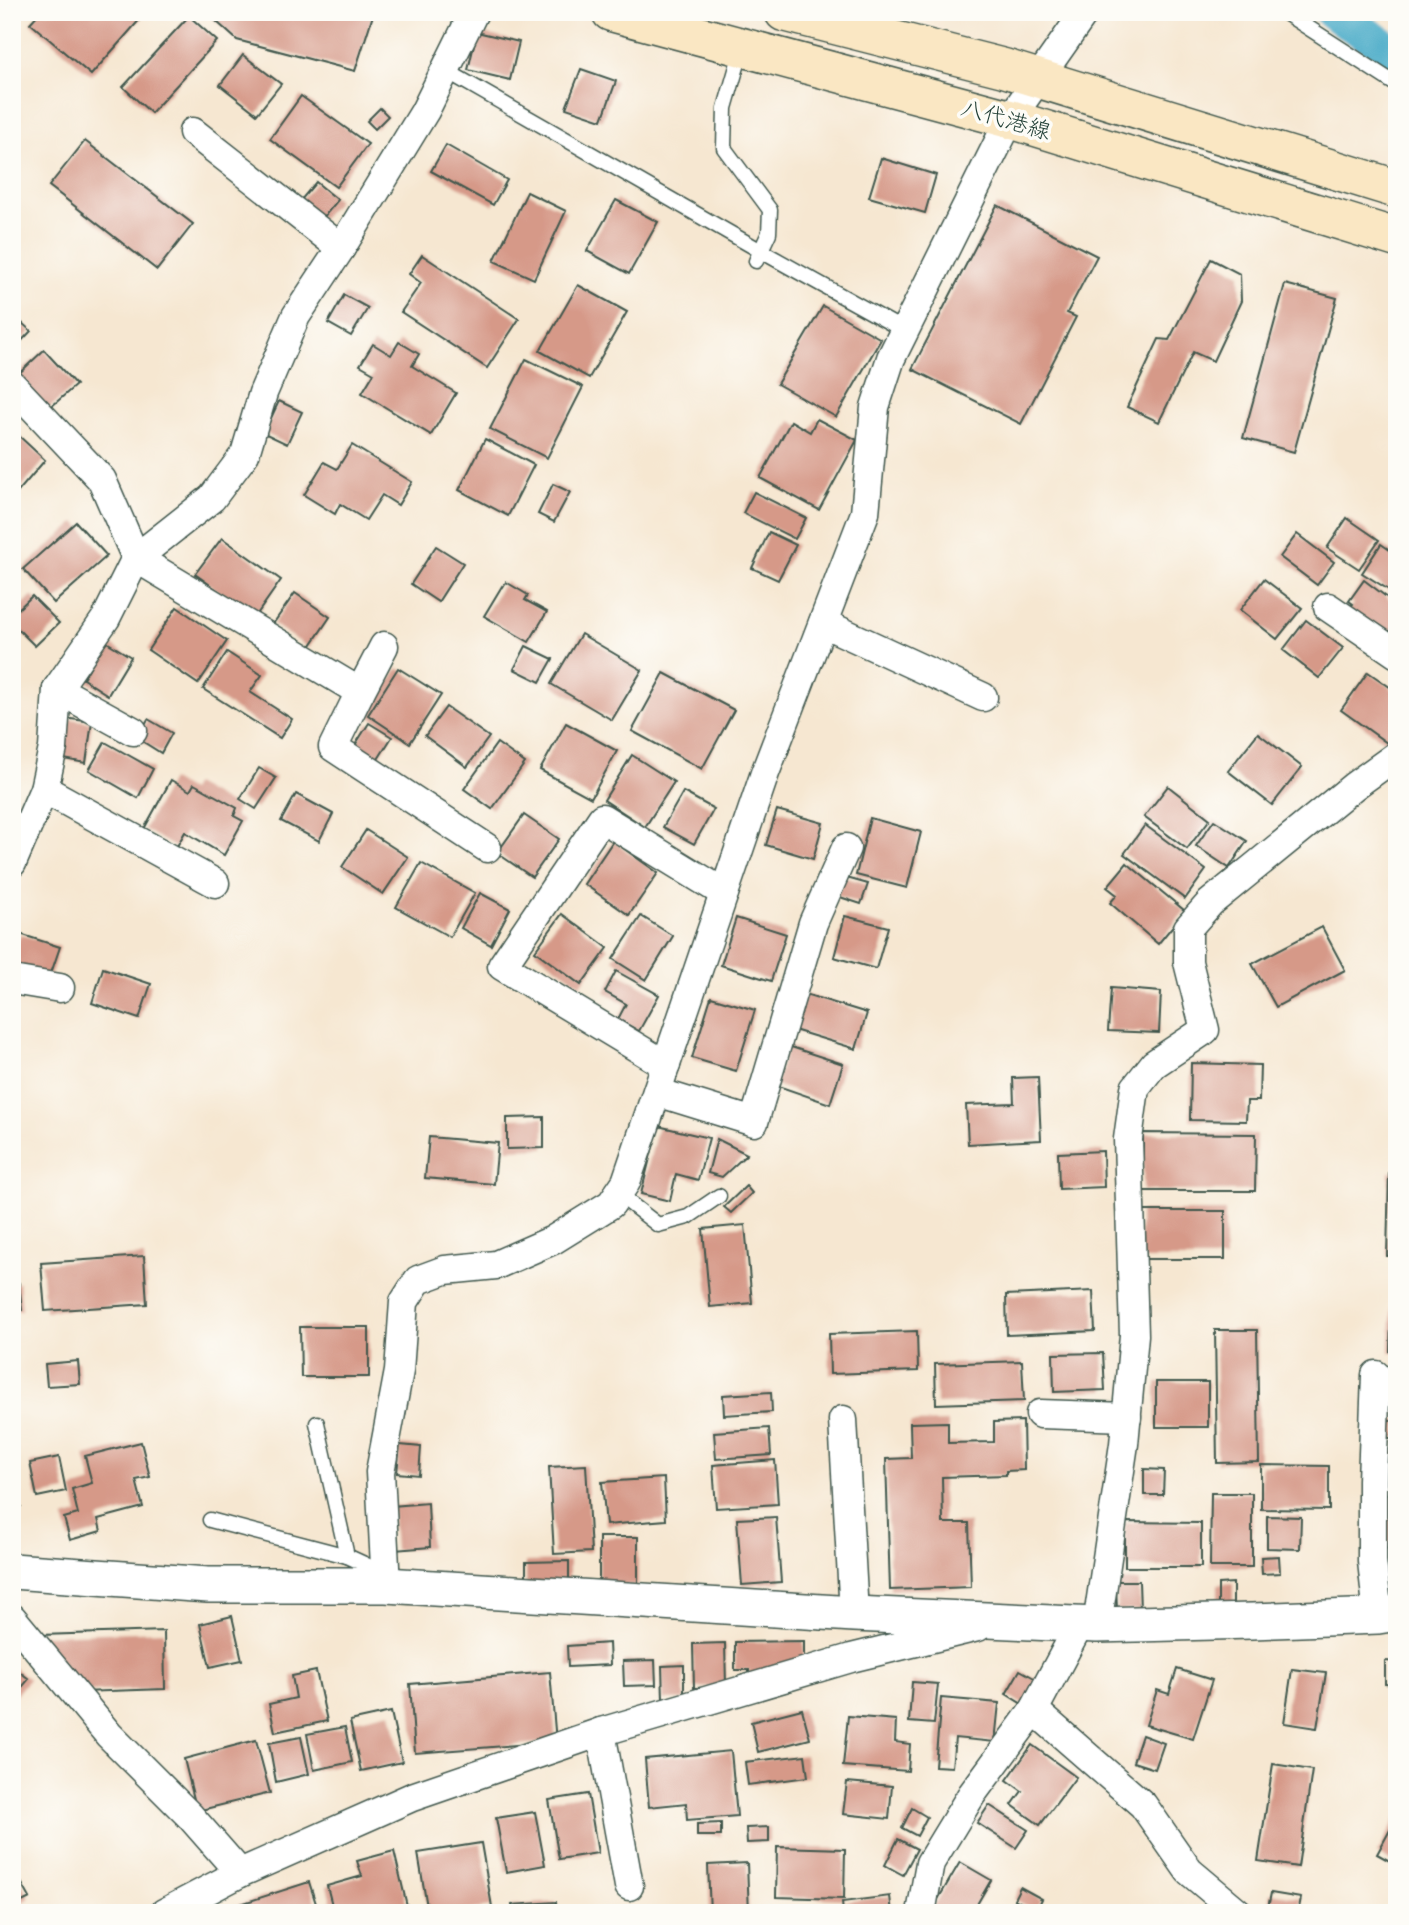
<svg xmlns="http://www.w3.org/2000/svg" width="1409" height="1925" viewBox="0 0 1409 1925" font-family="'Comic Neue','Klee One',sans-serif">
<style>
.lines{fill:none;stroke-linecap:round;stroke-linejoin:round}
.canal{stroke:#49abc8;stroke-width:35}
.building{fill:#d69988}
.service-casing{stroke:#3f564c;stroke-width:17}
.minor-casing{stroke:#3f564c;stroke-width:31}
.tertiary-casing{stroke:#3f564c;stroke-width:38}
.secondary-casing{stroke:#3f564c;stroke-width:41}
.service{stroke:#fff;stroke-width:14}
.minor{stroke:#fff;stroke-width:28}
.tertiary{stroke:#fff;stroke-width:35}
.secondary{stroke:#fae7c3;stroke-width:38}
.labels{text-anchor:middle;stroke-width:7;stroke-linejoin:round;paint-order:stroke}
.street-label{font-size:23px;fill:#1f3d34;stroke:#fdfcf7}
</style>
<rect width="100%" height="100%" fill="#fdfcf7"/>
<filter id="ink" filterUnits="userSpaceOnUse"><feTurbulence type="fractalNoise" baseFrequency=".0143" numOctaves="2"/><feDisplacementMap in="SourceGraphic" scale="14" xChannelSelector="R" yChannelSelector="G"/><feConvolveMatrix kernelMatrix="1 2 1 2 8 2 1 2 1" color-interpolation-filters="sRGB"/></filter>
<filter id="wash" filterUnits="userSpaceOnUse"><feTurbulence type="fractalNoise" baseFrequency=".00686" numOctaves="4" result="noise"/><feDisplacementMap in="SourceGraphic" scale="28" xChannelSelector="R" yChannelSelector="G"/><feGaussianBlur stdDeviation="1.57" result="paint"/><feColorMatrix in="noise" values="0 0 0 0 0 0 0 0 0 0 0 0 0 0 0 0 0 1.4 0 .05"/><feComposite in="paint" operator="in"/></filter>
<g filter="url(#wash)">
<rect width="100%" height="100%" fill="#f6e7d1"/>
<g class="lines">
<!-- canal -->
<path class="canal" d="M1332 12 1397 54"/>
</g>
<g id="blocks">
<!-- building -->
<g class="building">
<path d="M40 12H82L84 14 85 12H137L142 17 91 75 30 23Z"/>
<path d="M206 12H374L355 71 237 40Z"/>
<path d="M189 16 217 41 151 113 123 87Z"/>
<path d="M477 32 519 42 510 80 468 70Z"/>
<path d="M243 55 281 84 257 114 220 85Z"/>
<path d="M581 69 616 81 602 120 566 108Z"/>
<path d="M301 96 368 144 336 187 270 139Z"/>
<path d="M380 108 388 116 375 129 367 121Z"/>
<path d="M85 141 193 224 157 270 49 186Z"/>
<path d="M446 145 507 180 493 205 431 171Z"/>
<path d="M881 158 936 175 925 213 869 197Z"/>
<path d="M316 182 338 200 322 219 300 201Z"/>
<path d="M527 192 566 211 534 279 494 261Z"/>
<path d="M616 200 658 222 629 274 587 251Z"/>
<path d="M997 205 1097 256 1067 313 1076 317 1021 424 912 369Z"/>
<path d="M422 255 519 319 487 368 401 312 421 283 409 274Z"/>
<path d="M1211 259 1240 274 1241 301 1213 361 1193 352 1159 422 1127 407 1159 339 1169 340Z"/>
<path d="M1285 284 1337 298 1294 452 1243 438Z"/>
<path d="M578 285 627 312 589 378 540 351Z"/>
<path d="M344 295 368 308 351 336 328 323Z"/>
<path d="M823 306 881 339 836 417 777 384Z"/>
<path d="M12 314 31 331 12 351Z"/>
<path d="M399 342 419 354 412 366 456 393 431 435 362 393 374 373 360 365 373 344 391 355Z"/>
<path d="M44 350 76 385 44 413 13 379Z"/>
<path d="M526 359 583 387 547 458 490 429Z"/>
<path d="M279 401 302 412 287 444 264 433Z"/>
<path d="M817 419 857 440 819 510 760 478 791 421 810 432Z"/>
<path d="M18 435 45 460 12 499V440Z"/>
<path d="M485 439 534 465 508 516 459 490Z"/>
<path d="M352 445 412 482 398 505 382 495 366 520 340 504 335 514 304 495 324 462 337 469Z"/>
<path d="M553 484 570 492 554 522 538 514Z"/>
<path d="M754 492 806 518 795 539 743 513Z"/>
<path d="M1347 518 1379 540 1359 569 1327 548Z"/>
<path d="M76 522 107 556 54 603 23 569Z"/>
<path d="M769 532 796 545 778 580 752 568Z"/>
<path d="M1297 534 1334 562 1317 585 1280 557Z"/>
<path d="M222 538 281 580 255 617 195 574Z"/>
<path d="M1381 544 1397 555V595L1362 573Z"/>
<path d="M436 546 463 563 438 602 411 584Z"/>
<path d="M1264 579 1302 608 1277 639 1240 610Z"/>
<path d="M1364 580 1397 605V623L1384 639 1347 611 1353 604 1349 601Z"/>
<path d="M506 582 528 595 525 600 547 612 529 642 484 616 502 586 503 587Z"/>
<path d="M295 593 330 617 309 648 273 624Z"/>
<path d="M32 596 59 623 35 646 12 623V615Z"/>
<path d="M177 607 227 641 198 684 148 650Z"/>
<path d="M1306 620 1343 648 1319 678 1283 650Z"/>
<path d="M581 634 642 670 612 720 551 684Z"/>
<path d="M105 641 131 657 108 695 83 679Z"/>
<path d="M526 646 553 659 540 682 514 669Z"/>
<path d="M227 652 262 675 250 692 292 719 280 738 203 689Z"/>
<path d="M398 668 441 695 410 743 368 715Z"/>
<path d="M1368 672 1397 692V729L1387 743 1341 710Z"/>
<path d="M664 673 734 710 702 769 632 731Z"/>
<path d="M446 707 489 737 467 767 425 736Z"/>
<path d="M64 718 92 722 86 763 58 758Z"/>
<path d="M148 719 172 733 161 753 137 738Z"/>
<path d="M369 723 392 737 375 764 352 750Z"/>
<path d="M566 723 617 751 591 798 540 770Z"/>
<path d="M1258 733 1302 767 1272 805 1228 771Z"/>
<path d="M105 742 153 769 138 798 89 770Z"/>
<path d="M497 743 525 763 492 809 464 789Z"/>
<path d="M632 755 674 782 645 827 604 800Z"/>
<path d="M259 768 276 778 256 809 240 799Z"/>
<path d="M171 780 190 791 194 784 237 808 234 816 243 821 224 855 185 832 176 848 144 829Z"/>
<path d="M1168 786 1210 819 1187 849 1144 817Z"/>
<path d="M683 792 714 809 694 844 663 827Z"/>
<path d="M296 794 333 814 319 841 281 821Z"/>
<path d="M777 810 823 823 813 859 766 845Z"/>
<path d="M524 815 559 839 532 877 497 853Z"/>
<path d="M870 818 921 832 907 888 856 875Z"/>
<path d="M1214 820 1247 841 1229 868 1196 846Z"/>
<path d="M1145 825 1206 870 1185 899 1124 854Z"/>
<path d="M366 830 408 857 383 894 342 867Z"/>
<path d="M613 841 658 873 629 915 584 884Z"/>
<path d="M421 863 475 893 450 937 396 907Z"/>
<path d="M1127 863 1185 911 1158 944 1110 903 1117 895 1107 887Z"/>
<path d="M843 877 868 884 861 904 837 896Z"/>
<path d="M480 893 510 909 491 945 461 928Z"/>
<path d="M562 914 608 948 581 985 535 951Z"/>
<path d="M641 916 673 936 646 980 613 959Z"/>
<path d="M845 916 888 927 876 969 834 957Z"/>
<path d="M736 918 786 934 771 981 721 965Z"/>
<path d="M1322 927 1345 970 1276 1007 1252 964Z"/>
<path d="M20 934 60 947 47 985 12 973V959Z"/>
<path d="M103 968 151 984 139 1019 92 1003Z"/>
<path d="M616 971 659 995 639 1031 618 1019 626 1004 605 992Z"/>
<path d="M1111 988 1161 992 1159 1033 1108 1031Z"/>
<path d="M805 994 867 1013 856 1049 794 1030Z"/>
<path d="M711 997 755 1010 736 1071 692 1058Z"/>
<path d="M788 1046 843 1064 830 1104 775 1085Z"/>
<path d="M1191 1063 1260 1065 1259 1101H1247L1246 1121 1190 1120Z"/>
<path d="M1038 1077 1041 1140 968 1144 966 1105 1014 1103 1013 1078Z"/>
<path d="M544 1117V1148L507 1149V1118Z"/>
<path d="M658 1126 709 1138 698 1180 676 1174 670 1201 641 1194Z"/>
<path d="M1143 1133 1256 1134 1255 1191H1143Z"/>
<path d="M429 1137 498 1143 494 1184 425 1178Z"/>
<path d="M717 1139 747 1154 722 1177 708 1173Z"/>
<path d="M1103 1151 1104 1187 1059 1189 1058 1153Z"/>
<path d="M1389 1172H1397V1256H1387Z"/>
<path d="M746 1186 752 1193 731 1213 724 1207Z"/>
<rect x="1140" y="1211" width="85" height="48"/>
<path d="M745 1225 752 1303 710 1307 703 1229Z"/>
<path d="M144 1256 147 1304 45 1311 41 1263Z"/>
<path d="M19 1283 22 1310 12 1311V1284Z"/>
<path d="M1392 1287 1397 1288V1352H1390Z"/>
<path d="M1093 1291 1095 1331 1007 1335 1006 1295Z"/>
<path d="M300 1327H369V1377H301Z"/>
<path d="M1215 1330H1257L1259 1462 1217 1463Z"/>
<path d="M917 1331 918 1371 830 1374 829 1334Z"/>
<path d="M1103 1353 1105 1390 1054 1392 1053 1354Z"/>
<path d="M78 1361 80 1384 47 1386 45 1364Z"/>
<path d="M1022 1361 1024 1401 936 1404 935 1364Z"/>
<rect x="1156" y="1382" width="52" height="45"/>
<path d="M771 1392 772 1412 724 1415 723 1395Z"/>
<path d="M1388 1420H1397V1438H1387Z"/>
<path d="M1023 1421 1024 1470 1006 1471V1475L942 1477 943 1523H969L971 1587 890 1590 886 1459 911 1458 910 1423 948 1422V1443L994 1442V1422Z"/>
<path d="M769 1428 771 1455 716 1459 714 1432Z"/>
<path d="M141 1442 150 1477 136 1480 143 1507 98 1519 101 1531 70 1540 64 1518 78 1514 72 1489 92 1483 85 1456Z"/>
<path d="M400 1445 421 1447 419 1475 397 1473Z"/>
<rect x="1384" y="1449" width="13" height="21"/>
<path d="M59 1457 66 1491 37 1497 30 1463Z"/>
<path d="M775 1460 778 1504 716 1508 713 1465Z"/>
<path d="M586 1465 591 1552 554 1554 549 1467Z"/>
<path d="M1261 1465 1329 1466V1510L1261 1509Z"/>
<path d="M1144 1469 1164 1470 1163 1495H1144Z"/>
<path d="M12 1472 21 1506 12 1508Z"/>
<path d="M664 1478 666 1520 606 1525 602 1482Z"/>
<path d="M1211 1493H1252V1567H1210Z"/>
<path d="M1380 1494H1397V1549L1379 1548Z"/>
<path d="M428 1503 430 1547 395 1550 392 1506Z"/>
<path d="M1267 1516 1301 1517 1300 1549 1267 1548Z"/>
<path d="M776 1517 781 1582 742 1585 737 1519Z"/>
<path d="M1125 1522 1201 1523V1567H1125Z"/>
<rect x="599" y="1537" width="39" height="48"/>
<path d="M1279 1556 1280 1573 1262 1574 1261 1557Z"/>
<path d="M569 1561V1584L526 1585V1562Z"/>
<path d="M1116 1581H1139L1140 1610 1117 1611Z"/>
<path d="M1233 1583V1607H1218V1584Z"/>
<path d="M232 1616 242 1660 210 1667 200 1624Z"/>
<path d="M164 1631 165 1689 81 1692 41 1635Z"/>
<path d="M804 1641V1660L749 1677V1670H735V1642Z"/>
<path d="M609 1643 610 1665 568 1667 567 1646Z"/>
<path d="M725 1643 726 1687 694 1688 693 1644Z"/>
<path d="M655 1660 656 1685 624 1686 623 1661Z"/>
<path d="M1385 1661 1397 1662V1685L1385 1684Z"/>
<path d="M684 1665V1700H663L662 1666Z"/>
<path d="M12 1666 29 1679 12 1699Z"/>
<path d="M1177 1669 1212 1680 1193 1739 1146 1725 1157 1690 1169 1694Z"/>
<path d="M1292 1669 1326 1673 1317 1728 1284 1723Z"/>
<path d="M1020 1670 1045 1684 1030 1709 1006 1694Z"/>
<path d="M316 1671 327 1721 275 1732 269 1704 296 1698 292 1676Z"/>
<path d="M550 1672 556 1742 415 1753 410 1684Z"/>
<path d="M912 1682 938 1684 934 1724 909 1722Z"/>
<path d="M941 1698 999 1703 995 1742 955 1738 952 1767 935 1766Z"/>
<path d="M802 1709 810 1739 758 1752 751 1722Z"/>
<path d="M391 1712 402 1762 361 1771 350 1721Z"/>
<path d="M848 1716 896 1720 895 1742 910 1744 908 1771 843 1766Z"/>
<path d="M345 1727 352 1762 314 1770 307 1734Z"/>
<path d="M1142 1735 1164 1743 1155 1769 1133 1762Z"/>
<path d="M301 1737 309 1774 276 1782 269 1743Z"/>
<path d="M256 1740 270 1793 197 1811 184 1759Z"/>
<path d="M1032 1745 1076 1777 1040 1825 1012 1805 1022 1791 1007 1780Z"/>
<path d="M731 1751 737 1816 687 1820 686 1803 649 1807 645 1759Z"/>
<path d="M805 1755 808 1777 748 1785 745 1762Z"/>
<path d="M1273 1764 1312 1770 1298 1867 1258 1861Z"/>
<path d="M847 1782 892 1786 889 1819 843 1814Z"/>
<path d="M588 1794 598 1853 559 1859 549 1800Z"/>
<path d="M989 1805 1028 1830 1016 1848 977 1823Z"/>
<path d="M912 1808 927 1817 917 1836 902 1828Z"/>
<path d="M535 1812 545 1865 506 1872 496 1818Z"/>
<path d="M1397 1817V1865L1377 1854Z"/>
<path d="M721 1823V1836H697V1824Z"/>
<path d="M769 1827V1842L747 1843 746 1828Z"/>
<path d="M898 1839 917 1849 903 1875 885 1865Z"/>
<path d="M481 1843 492 1907 452 1913H428L418 1853Z"/>
<path d="M777 1847 845 1849 844 1899 776 1897Z"/>
<path d="M394 1851 408 1910 398 1913H334L327 1886 362 1876 357 1861Z"/>
<path d="M960 1862 991 1880 972 1913H930Z"/>
<path d="M747 1863 749 1913H710L708 1865Z"/>
<path d="M12 1866 30 1898 12 1907Z"/>
<path d="M309 1882 319 1913H229L228 1908Z"/>
<path d="M1020 1887 1042 1899 1036 1911 1014 1899Z"/>
<path d="M1271 1893 1301 1898 1298 1913H1267Z"/>
<path d="M890 1896 892 1913H843L842 1902Z"/>
<path d="M556 1902 557 1913H513L512 1905Z"/>
</g>
</g>
</g>
<g filter="url(#ink)">
<use href="#blocks" fill-opacity="0" stroke="#3f564c" stroke-width="2"/>
<g class="lines">
<defs>
<g id="service">
<path d="M1284 12 1397 85"/>
<path d="M742 49 725 108 724 148 770 210 769 233 756 261"/>
<path d="M445 70 761 251 905 331"/>
<path d="M618 1194 658 1225 688 1217 719 1196"/>
<path d="M317 1423 347 1556 386 1574"/>
<path d="M210 1520 347 1556"/>
</g>
<g id="minor">
<path d="M193 132 341 248"/>
<path d="M12 385 102 480 136 558 360 692 384 646"/>
<path d="M1328 607 1397 654"/>
<path d="M823 623 983 697"/>
<path d="M57 689 133 731"/>
<path d="M360 692 333 747 487 848"/>
<path d="M44 789 215 883"/>
<path d="M12 863 44 789 53 748 57 689 106 618 136 558 212 498 245 454 263 393 296 316 341 248 425 111 474 12"/>
<path d="M12 980 60 988"/>
<path d="M666 1065 502 966 602 818 724 893"/>
<path d="M657 1092 754 1122 813 923 846 848"/>
<path d="M1376 1375 1372 1480V1561L1378 1616"/>
<path d="M1040 1414 1127 1417"/>
<path d="M843 1420 854 1614"/>
<path d="M386 1585 380 1472 399 1371 404 1302 418 1280 445 1270 496 1265 553 1240 611 1204 626 1182 765 773 865 513 875 407 891 358 1010 119 1085 12"/>
<path d="M12 1618 109 1735 190 1816 240 1873"/>
<path d="M1097 1625 1124 1444 1134 1335 1128 1139 1135 1088 1154 1064 1205 1030 1188 962V928L1210 903 1354 786 1397 755"/>
<path d="M1034 1710 1143 1805 1189 1871 1239 1913"/>
<path d="M601 1732 629 1886"/>
<path d="M164 1913 240 1873 412 1797 601 1732 851 1658 978 1627"/>
<path d="M921 1913 930 1863 972 1794 1034 1710 1080 1624"/>
</g>
<path id="tertiary" d="M12 1571 208 1585H386L854 1614 1097 1625 1252 1621 1378 1616 1397 1613"/>
<g id="secondary">
<path d="M611 12 1010 119 1397 238"/>
<path d="M784 12 1004 68 1397 189"/>
</g>
</defs>
<!-- service casing -->
<use href="#service" class="service-casing"/>
<!-- minor casing -->
<use href="#minor" class="minor-casing"/>
<!-- tertiary casing -->
<use href="#tertiary" class="tertiary-casing"/>
<!-- secondary casing -->
<use href="#secondary" class="secondary-casing"/>
<!-- service -->
<use href="#service" class="service"/>
<!-- minor -->
<use href="#minor" class="minor"/>
<!-- tertiary -->
<use href="#tertiary" class="tertiary"/>
<!-- secondary -->
<use href="#secondary" class="secondary"/>
</g>
</g>
<g class="labels">
<!-- street labels -->
<g class="street-label">
<text transform="translate(1006 119) rotate(16)" y="8">八代港線</text>
</g>
</g>
<!-- margin -->
<rect width="1409" height="1925" fill="none" stroke="#fdfcf7" stroke-width="42"/>
</svg>
